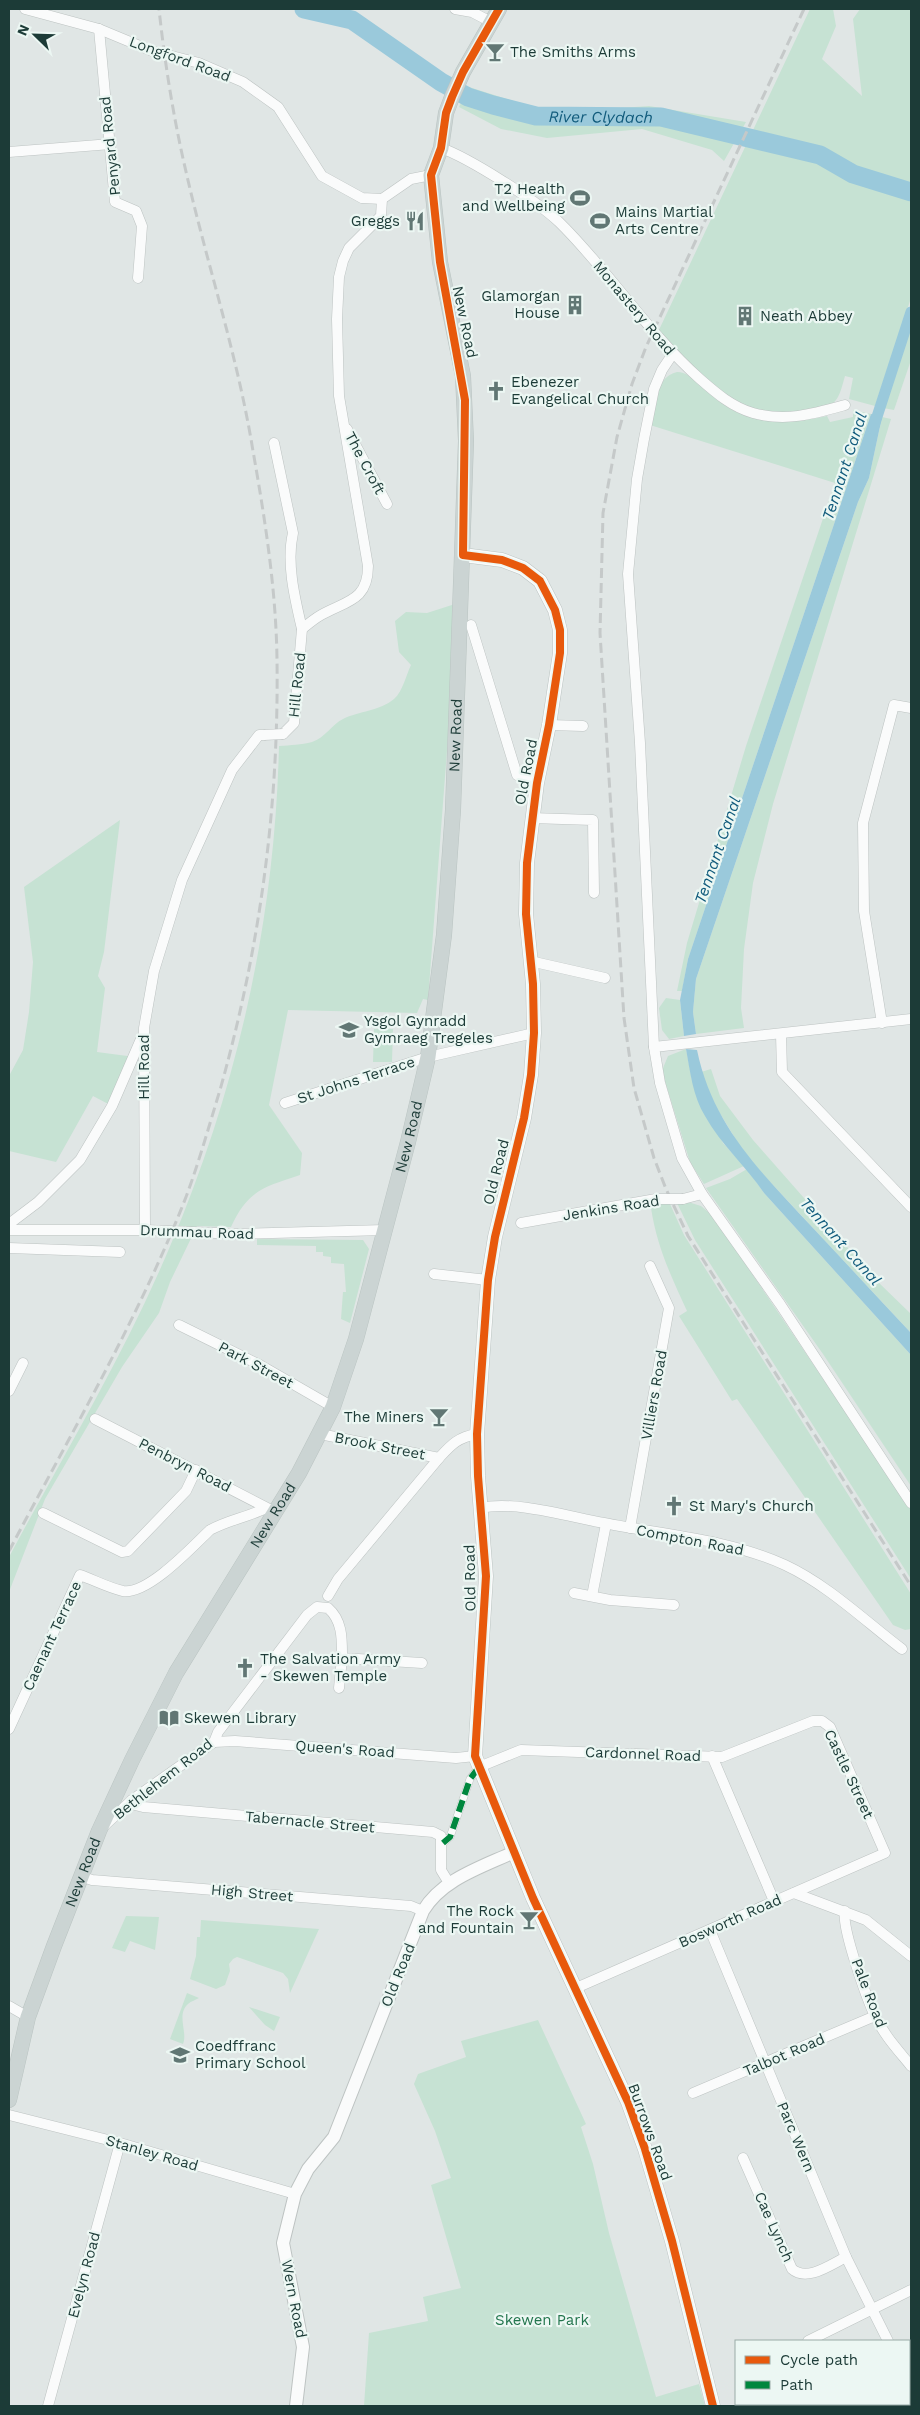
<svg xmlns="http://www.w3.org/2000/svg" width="920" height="2415" viewBox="0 0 920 2415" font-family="'Work Sans',sans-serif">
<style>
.green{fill:#c6e2d3}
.water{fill:#9ac9db}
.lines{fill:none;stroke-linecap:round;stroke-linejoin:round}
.canal{stroke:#9ac9db;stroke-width:11}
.river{stroke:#9ac9db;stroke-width:19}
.pedestrian-casing{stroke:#bdc3c2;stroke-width:8}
.minor-casing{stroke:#bdc3c2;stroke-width:11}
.tertiary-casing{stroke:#bdc3c2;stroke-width:14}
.secondary-casing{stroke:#bbc4c2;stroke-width:15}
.primary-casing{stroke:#bac4c2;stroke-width:16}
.pedestrian{stroke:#fafbfb;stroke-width:7}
.minor{stroke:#fafbfb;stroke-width:10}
.tertiary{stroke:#fafbfb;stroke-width:12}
.secondary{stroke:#fafbfb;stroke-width:14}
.primary{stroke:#cbd4d3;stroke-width:15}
.rail{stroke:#c5c9c9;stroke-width:3;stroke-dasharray:10 5;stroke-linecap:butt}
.minor-bridge-casing{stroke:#bdc3c2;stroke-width:11;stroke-linecap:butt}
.minor-bridge{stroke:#fafbfb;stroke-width:10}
.quiet{stroke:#00873e;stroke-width:6;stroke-dasharray:12 6;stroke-linecap:butt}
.cycleway-casing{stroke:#ecf7f3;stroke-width:11}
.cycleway{stroke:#e8590c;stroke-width:8}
.labels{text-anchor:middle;stroke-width:4.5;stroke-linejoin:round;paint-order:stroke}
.poi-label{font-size:15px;fill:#1c3b37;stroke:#ecf7f3;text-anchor:start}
.street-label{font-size:15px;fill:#1c3b37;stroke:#ecf7f3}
.park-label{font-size:15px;fill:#23764e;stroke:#ecf7f3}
.water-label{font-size:16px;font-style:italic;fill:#115b7c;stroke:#ecf7f3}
</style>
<rect width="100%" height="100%" fill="#e0e6e5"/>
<!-- green -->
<g class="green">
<path d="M810 9H833L836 26 822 59 862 96 853 19 860 9H911V298L875 406 849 399 853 378 845 376C837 405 837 404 808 412 742 429 700 373 658 332Z"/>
<path d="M469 87 551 113 649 106 746 122 724 161 712 150 642 129 547 138 501 129 459 107Z"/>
<path d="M911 322V360L894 410 883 408Z"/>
<path d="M677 372C691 371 711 396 723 404 756 426 790 424 827 416L830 422 853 417V410L871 414 688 959 682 991H677L687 943 746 746 835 483 650 425C654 407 655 377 677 372Z"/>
<path d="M882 417 891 419 773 804 753 883 744 949 741 1008 744 1028 696 1034 693 1012 696 979 858 502 869 478Z"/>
<path d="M455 604 452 685 428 1000 423 999 417 1013 288 1010 269 1105 302 1153 300 1175C264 1187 248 1190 231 1227L197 1226 170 1282 159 1313 122 1367 45 1499 9 1592V1557C64 1454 126 1352 171 1244 238 1086 275 918 279 746 291 745 301 745 312 742 325 738 332 724 343 719 359 711 380 711 394 699 403 691 406 675 411 665L399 652 395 621 406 612 427 613Z"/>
<path d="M120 820 104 952 98 976 105 988 97 1052 135 1057 112 1106 93 1096 56 1162 9 1151V1076L23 1050 29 1012 33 962 24 887Z"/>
<path d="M666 998 680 1000 684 1036 669 1039 662 1030 659 1008Z"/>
<path d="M374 1029H393L392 1062H373Z"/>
<path d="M686 1049 692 1080 723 1143 744 1166 704 1184 690 1162 663 1075V1068L668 1056Z"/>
<path d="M711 1069 720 1096 753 1140 877 1281 911 1314V1333L746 1156 713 1102 701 1072Z"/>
<path d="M747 1169 764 1193 911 1355V1486L823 1354 706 1188 730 1179Z"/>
<path d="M688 1202 701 1206 713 1216 911 1509V1579L695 1240 677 1203Z"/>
<path d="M656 1204H670L684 1235 911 1594V1629L905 1630 893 1625 737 1399 732 1401 679 1316 687 1311C671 1276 657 1247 651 1208Z"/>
<path d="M257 1239 363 1240 369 1249 350 1323 341 1319 343 1292H346L344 1264 331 1263V1257L323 1256V1252H316V1246L257 1245Z"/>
<path d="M126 1916 159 1917 155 1950 130 1941 125 1952 112 1948Z"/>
<path d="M201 1920 319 1929 290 1993 288 1979 283 1973 237 1957 233 1959 229 1964 230 1971 225 1985 216 1989 190 1979 196 1956 197 1937H200Z"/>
<path d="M187 1993 199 1998C196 2000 191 2001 188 2004 176 2015 188 2032 183 2044L170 2039Z"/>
<path d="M249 2007 280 2017 274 2031 265 2025Z"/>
<path d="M538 2020 586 2124 581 2127 593 2164 609 2233 656 2397 699 2384 705 2406H364L369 2333 428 2321 423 2297 461 2288 431 2185 451 2178 435 2131 414 2084 418 2074 466 2057 461 2041Z"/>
</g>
<!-- water -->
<g class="water">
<path d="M871 414 882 417 869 478 858 502 696 979 693 1012 696 1034 684 1036 680 1000 688 959Z"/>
<path d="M686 1049 697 1050C713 1127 762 1173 813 1228 846 1263 878 1298 911 1333V1355L764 1193C746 1166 721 1145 705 1116 693 1097 690 1071 686 1049Z"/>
</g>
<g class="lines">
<!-- canal -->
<path class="canal" d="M873 429 911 312"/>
<!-- river -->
<path class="river" id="s1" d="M304 9 352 20 441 82 468 97 493 105 536 116 661 117 820 155 853 174 911 192"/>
<defs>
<path id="pedestrian" d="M443 1843 450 1837 470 1779 479 1767"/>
<g id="minor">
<path d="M25 9 99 29 152 51 199 63 243 82 278 107 322 176 362 198 382 199 411 179 431 175"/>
<path d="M455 9 472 12 491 22"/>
<path d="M99 29 115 202 136 211 142 226 138 278"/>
<path d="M441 148C469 158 537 201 559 222 609 271 647 332 700 379 716 393 732 407 753 413 786 422 813 414 845 405"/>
<path d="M9 152 111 144"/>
<path d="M672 355 662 370 654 389 644 439 637 479 628 574 640 743 654 1047 660 1083 682 1158 702 1194 780 1304 911 1503"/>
<path d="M347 429 387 504"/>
<path d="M274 443 293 533C286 563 295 599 302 629"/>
<path d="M471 625 517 775 537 783"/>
<path d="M549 725 583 726"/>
<path d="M283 734 294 723 302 629C308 624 314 619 321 615 346 601 368 601 368 566L339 396 337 319 339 277 343 261 349 248 381 216 382 199"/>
<path d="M531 818 593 820 594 893"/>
<path d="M530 961 605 978"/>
<path d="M882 1023 864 911 863 823 894 705 911 708"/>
<path d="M781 1034 782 1072 911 1207"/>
<path d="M654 1047 911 1019"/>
<path d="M285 1103 428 1057 534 1033"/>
<path d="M683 1199 702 1194"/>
<path d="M521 1223 656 1199"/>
<path d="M9 1224 38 1202 80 1160 112 1106 141 1039"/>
<path d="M9 1230H145L239 1234 385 1230"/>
<path d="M145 1230 144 1028 154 971 182 880 232 770 259 735H264"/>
<path d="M9 1248 120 1252"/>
<path d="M434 1274 488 1280"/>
<path d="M179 1325 260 1365 333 1407"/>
<path d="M9 1391 23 1363"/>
<path d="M95 1419 271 1510"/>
<path d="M320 1434 439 1458"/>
<path d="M481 1508C514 1500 570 1517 604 1523 665 1535 728 1539 785 1565 828 1585 865 1621 902 1649"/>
<path d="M43 1513 122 1552 128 1551 186 1491 196 1470"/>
<path d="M630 1528 669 1308 650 1266"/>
<path d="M574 1593 610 1600 674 1605"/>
<path d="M328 1596 338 1579 439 1458C451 1445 458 1437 477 1434"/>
<path d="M592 1596 606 1524"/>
<path d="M339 1688 342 1658"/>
<path d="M9 1729 80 1575C94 1580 109 1588 123 1591 148 1595 193 1546 210 1530 228 1520 248 1517 266 1508"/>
<path d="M214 1742 235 1741 456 1758 475 1756"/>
<path d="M712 1756 774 1901"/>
<path d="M479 1767 521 1750 722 1757 813 1721H822L830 1727 885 1853 576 1988"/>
<path d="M132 1800 135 1805 143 1807 433 1832 441 1836V1870L449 1883"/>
<path d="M105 1825 132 1800 214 1742 218 1732 307 1615 317 1607 328 1608C343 1621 342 1640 342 1658L422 1663"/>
<path d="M80 1876 92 1880 411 1906 423 1911"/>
<path d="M794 1893 866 1920 911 1956"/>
<path d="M845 1911C841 1927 867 1999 875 2016 884 2035 898 2050 911 2066"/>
<path d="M710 1930 846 2257 888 2341"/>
<path d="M9 2006 28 2017"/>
<path d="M693 2093 875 2016"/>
<path d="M9 2115 120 2143 295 2194"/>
<path d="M743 2158 792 2269C807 2282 830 2265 846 2257"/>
<path d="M808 2341 911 2290"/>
<path d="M909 2381 911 2386"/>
<path d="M746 2404V2406"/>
<path d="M48 2406 120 2143"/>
</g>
<path id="tertiary" d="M296 2406 303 2347 283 2243 295 2194 308 2169 334 2137 423 1911C442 1879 482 1867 514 1852"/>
<path id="secondary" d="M463 555 502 560 523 568 540 581 555 610 560 630V653L549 725 537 783 527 863 526 914 533 984 534 1033 531 1075 524 1118 495 1237 488 1280 477 1434 478 1476 486 1576 475 1756 533 1898 628 2102 645 2149 672 2241 713 2406"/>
<g id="primary">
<path id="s2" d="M9 2100 28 2017 54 1946 99 1831 132 1760 176 1673 299 1473 333 1407 356 1339 408 1142 428 1057 444 935 453 810 466 441 463 376 440 262 431 175 441 148 446 113 452 97 463 72 499 9"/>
</g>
</defs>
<!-- pedestrian casing -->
<use href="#pedestrian" class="pedestrian-casing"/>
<!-- minor casing -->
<use href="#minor" class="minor-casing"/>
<!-- tertiary casing -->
<use href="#tertiary" class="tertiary-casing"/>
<!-- secondary casing -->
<use href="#secondary" class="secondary-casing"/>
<!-- primary casing -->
<use href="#primary" class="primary-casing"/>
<!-- pedestrian -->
<use href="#pedestrian" class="pedestrian"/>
<!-- minor -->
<use href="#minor" class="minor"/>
<!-- tertiary -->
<use href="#tertiary" class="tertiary"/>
<!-- secondary -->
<use href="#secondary" class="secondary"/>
<!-- primary -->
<use href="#primary" class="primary"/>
<!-- rail -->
<g class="rail">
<path d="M804 9 646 347 632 384 617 437 603 513 600 633 624 1018 634 1088 654 1158 666 1189 688 1236 911 1586"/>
<path d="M9 1551C70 1435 138 1320 186 1197 199 1162 209 1126 220 1090 260 948 279 807 277 659 276 589 265 519 253 451 238 358 208 267 187 176 174 121 165 65 159 9"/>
</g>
<defs>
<g id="minor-bridge">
<path d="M264 735 283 734"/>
<path d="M656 1199H683"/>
</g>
</defs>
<!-- minor-bridge casing -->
<use href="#minor-bridge" class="minor-bridge-casing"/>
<!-- minor-bridge -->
<use href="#minor-bridge" class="minor-bridge"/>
<!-- quiet -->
<path class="quiet" d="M443 1843 450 1837 470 1779 479 1767"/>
<defs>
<path id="cycleway" d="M499 9 463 72 452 97 446 113 441 148 431 175 440 262 465 400 463 555 502 560 523 568 540 581 555 610 560 630V653L549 725 537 783 527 863 526 914 533 984 534 1033 531 1075 524 1118 495 1237 488 1280 477 1434 478 1476 486 1576 475 1756 533 1898 628 2102 645 2149 672 2241 713 2406"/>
</defs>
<!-- cycleway casing -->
<use href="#cycleway" class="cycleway-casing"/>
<!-- cycleway -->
<use href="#cycleway" class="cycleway"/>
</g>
<!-- icons -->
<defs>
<symbol id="bar-bare" viewBox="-9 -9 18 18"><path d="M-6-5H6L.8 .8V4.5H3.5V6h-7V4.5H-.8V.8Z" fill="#617774" stroke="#ecf7f3" stroke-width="2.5" paint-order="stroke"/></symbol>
<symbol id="stadium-bare" viewBox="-9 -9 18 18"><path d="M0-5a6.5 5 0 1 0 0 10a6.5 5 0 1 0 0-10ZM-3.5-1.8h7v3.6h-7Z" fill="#617774" stroke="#ecf7f3" stroke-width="2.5" paint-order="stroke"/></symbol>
<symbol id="restaurant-bare" viewBox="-9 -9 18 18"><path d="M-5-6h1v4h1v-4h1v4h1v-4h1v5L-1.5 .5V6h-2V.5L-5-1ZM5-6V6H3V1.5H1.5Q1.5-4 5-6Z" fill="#617774" stroke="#ecf7f3" stroke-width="2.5" paint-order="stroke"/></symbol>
<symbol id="building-bare" viewBox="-9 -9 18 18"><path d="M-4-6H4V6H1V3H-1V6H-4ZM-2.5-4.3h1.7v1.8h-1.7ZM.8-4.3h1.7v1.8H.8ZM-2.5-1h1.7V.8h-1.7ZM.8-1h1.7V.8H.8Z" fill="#617774" stroke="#ecf7f3" stroke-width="2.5" paint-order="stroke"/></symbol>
<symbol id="church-bare" viewBox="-9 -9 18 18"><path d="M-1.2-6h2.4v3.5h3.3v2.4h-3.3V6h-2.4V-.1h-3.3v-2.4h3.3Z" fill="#617774" stroke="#ecf7f3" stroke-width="2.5" paint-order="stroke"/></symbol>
<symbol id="school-bare" viewBox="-9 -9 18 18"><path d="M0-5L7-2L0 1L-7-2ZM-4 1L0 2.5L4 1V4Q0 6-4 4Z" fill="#617774" stroke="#ecf7f3" stroke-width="2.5" paint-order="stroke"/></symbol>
<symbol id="library-bare" viewBox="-9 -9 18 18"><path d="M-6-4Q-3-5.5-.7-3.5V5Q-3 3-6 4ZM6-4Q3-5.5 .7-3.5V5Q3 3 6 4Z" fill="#617774" stroke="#ecf7f3" stroke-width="2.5" paint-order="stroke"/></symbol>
</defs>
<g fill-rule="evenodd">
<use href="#bar-bare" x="481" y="38" width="28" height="28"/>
<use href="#stadium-bare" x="566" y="184" width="28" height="28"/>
<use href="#restaurant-bare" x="401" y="207" width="28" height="28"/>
<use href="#stadium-bare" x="586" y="207" width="28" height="28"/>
<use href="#building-bare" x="561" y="291" width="28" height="28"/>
<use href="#building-bare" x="731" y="302" width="28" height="28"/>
<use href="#church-bare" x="482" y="377" width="28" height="28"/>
<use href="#school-bare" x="335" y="1016" width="28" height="28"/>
<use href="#bar-bare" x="425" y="1403" width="28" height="28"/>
<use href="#church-bare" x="660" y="1492" width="28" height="28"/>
<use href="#church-bare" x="231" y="1654" width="28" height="28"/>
<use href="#library-bare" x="155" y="1704" width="28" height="28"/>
<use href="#bar-bare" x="515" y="1906" width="28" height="28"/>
<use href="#school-bare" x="166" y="2041" width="28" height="28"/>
</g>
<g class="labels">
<!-- poi labels -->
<g class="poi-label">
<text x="510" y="57">The Smiths Arms</text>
<text x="565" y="194" text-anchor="end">T2 Health<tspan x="565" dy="17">and Wellbeing</tspan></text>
<text x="615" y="217">Mains Martial<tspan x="615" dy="17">Arts Centre</tspan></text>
<text x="400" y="226" text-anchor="end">Greggs</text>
<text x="560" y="301" text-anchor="end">Glamorgan<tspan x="560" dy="17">House</tspan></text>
<text x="760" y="321">Neath Abbey</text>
<text x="511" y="387">Ebenezer<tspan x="511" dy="17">Evangelical Church</tspan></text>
<text x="364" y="1026">Ysgol Gynradd<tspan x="364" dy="17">Gymraeg Tregeles</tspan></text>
<text x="424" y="1422" text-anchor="end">The Miners</text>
<text x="689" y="1511">St Mary's Church</text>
<text x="260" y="1664">The Salvation Army<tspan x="260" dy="17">- Skewen Temple</tspan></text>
<text x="184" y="1723">Skewen Library</text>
<text x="514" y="1916" text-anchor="end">The Rock<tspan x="514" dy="17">and Fountain</tspan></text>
<text x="195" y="2051">Coedffranc<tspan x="195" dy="17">Primary School</tspan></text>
</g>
<!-- street labels -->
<g class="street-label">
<text transform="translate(180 59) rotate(20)" y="5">Longford Road</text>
<text transform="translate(110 146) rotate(-96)" y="5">Penyard Road</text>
<text transform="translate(634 308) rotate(50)" y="5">Monastery Road</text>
<text transform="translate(465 322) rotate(78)" y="5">New Road</text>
<text transform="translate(365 463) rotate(62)" y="5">The Croft</text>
<text transform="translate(297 685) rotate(-84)" y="5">Hill Road</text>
<text dy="5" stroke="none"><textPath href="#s2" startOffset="1455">New Road</textPath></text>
<text transform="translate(526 772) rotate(-79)" y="5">Old Road</text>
<text transform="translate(144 1067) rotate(-90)" y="5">Hill Road</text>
<text transform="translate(356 1080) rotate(-18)" y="5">St Johns Terrace</text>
<text dy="5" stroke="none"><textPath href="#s2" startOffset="1050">New Road</textPath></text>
<text transform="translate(496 1172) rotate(-76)" y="5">Old Road</text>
<text transform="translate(611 1208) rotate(-9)" y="5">Jenkins Road</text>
<text transform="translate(197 1232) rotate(2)" y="5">Drummau Road</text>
<text transform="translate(256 1365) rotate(28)" y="5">Park Street</text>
<text transform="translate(654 1395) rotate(-80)" y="5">Villiers Road</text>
<text transform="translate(380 1446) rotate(11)" y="5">Brook Street</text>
<text transform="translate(185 1465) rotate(27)" y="5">Penbryn Road</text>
<text dy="5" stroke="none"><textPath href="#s2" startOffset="645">New Road</textPath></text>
<text transform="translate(690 1540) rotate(11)" y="5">Compton Road</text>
<text transform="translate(470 1578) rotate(-91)" y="5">Old Road</text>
<text transform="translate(52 1636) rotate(-65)" y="5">Caenant Terrace</text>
<text transform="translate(345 1749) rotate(4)" y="5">Queen's Road</text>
<text transform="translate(643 1754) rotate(2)" y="5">Cardonnel Road</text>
<text transform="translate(849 1774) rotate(65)" y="5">Castle Street</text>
<text transform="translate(163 1779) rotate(-38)" y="5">Bethlehem Road</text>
<text transform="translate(310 1822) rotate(5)" y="5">Tabernacle Street</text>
<text dy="5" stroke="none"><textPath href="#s2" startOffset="240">New Road</textPath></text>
<text transform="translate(252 1893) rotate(5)" y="5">High Street</text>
<text transform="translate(730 1921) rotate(-24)" y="5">Bosworth Road</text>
<text transform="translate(398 1975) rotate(-68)" y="5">Old Road</text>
<text transform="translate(869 1993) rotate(69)" y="5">Pale Road</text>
<text transform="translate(784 2055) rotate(-23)" y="5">Talbot Road</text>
<text transform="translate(650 2132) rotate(70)" y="5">Burrows Road</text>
<text transform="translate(796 2137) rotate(67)" y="5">Parc Wern</text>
<text transform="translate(152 2153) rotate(16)" y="5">Stanley Road</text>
<text transform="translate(774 2227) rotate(66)" y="5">Cae Lynch</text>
<text transform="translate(84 2275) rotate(-75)" y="5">Evelyn Road</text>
<text transform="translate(294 2299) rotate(79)" y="5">Wern Road</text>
</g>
<!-- park labels -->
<g class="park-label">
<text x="542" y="2325">Skewen Park</text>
</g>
<!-- water labels -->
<g class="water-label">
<text dy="6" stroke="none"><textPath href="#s1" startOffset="324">River Clydach</textPath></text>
<text transform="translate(844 466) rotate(-72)" y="6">Tennant Canal</text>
<text transform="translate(717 850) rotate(-71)" y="6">Tennant Canal</text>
<text transform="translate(841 1241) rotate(48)" y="6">Tennant Canal</text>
</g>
</g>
<!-- border -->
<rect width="920" height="2415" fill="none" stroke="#1c3b37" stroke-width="20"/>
<!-- legend -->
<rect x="735" y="2340" width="175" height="65" fill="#ecf7f3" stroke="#99aca8"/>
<rect x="745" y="2356" width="25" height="8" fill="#e8590c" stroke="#99aca8"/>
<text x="780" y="2365" font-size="15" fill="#1c3b37">Cycle path</text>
<rect x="745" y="2381" width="25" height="8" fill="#00873e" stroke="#99aca8"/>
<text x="780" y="2390" font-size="15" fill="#1c3b37">Path</text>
<!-- north arrow -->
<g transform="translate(35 35) rotate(293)" stroke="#ecf7f3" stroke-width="4" paint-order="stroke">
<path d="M0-4L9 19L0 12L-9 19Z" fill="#1c3b37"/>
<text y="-8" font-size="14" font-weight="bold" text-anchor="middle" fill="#1c3b37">N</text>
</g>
</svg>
